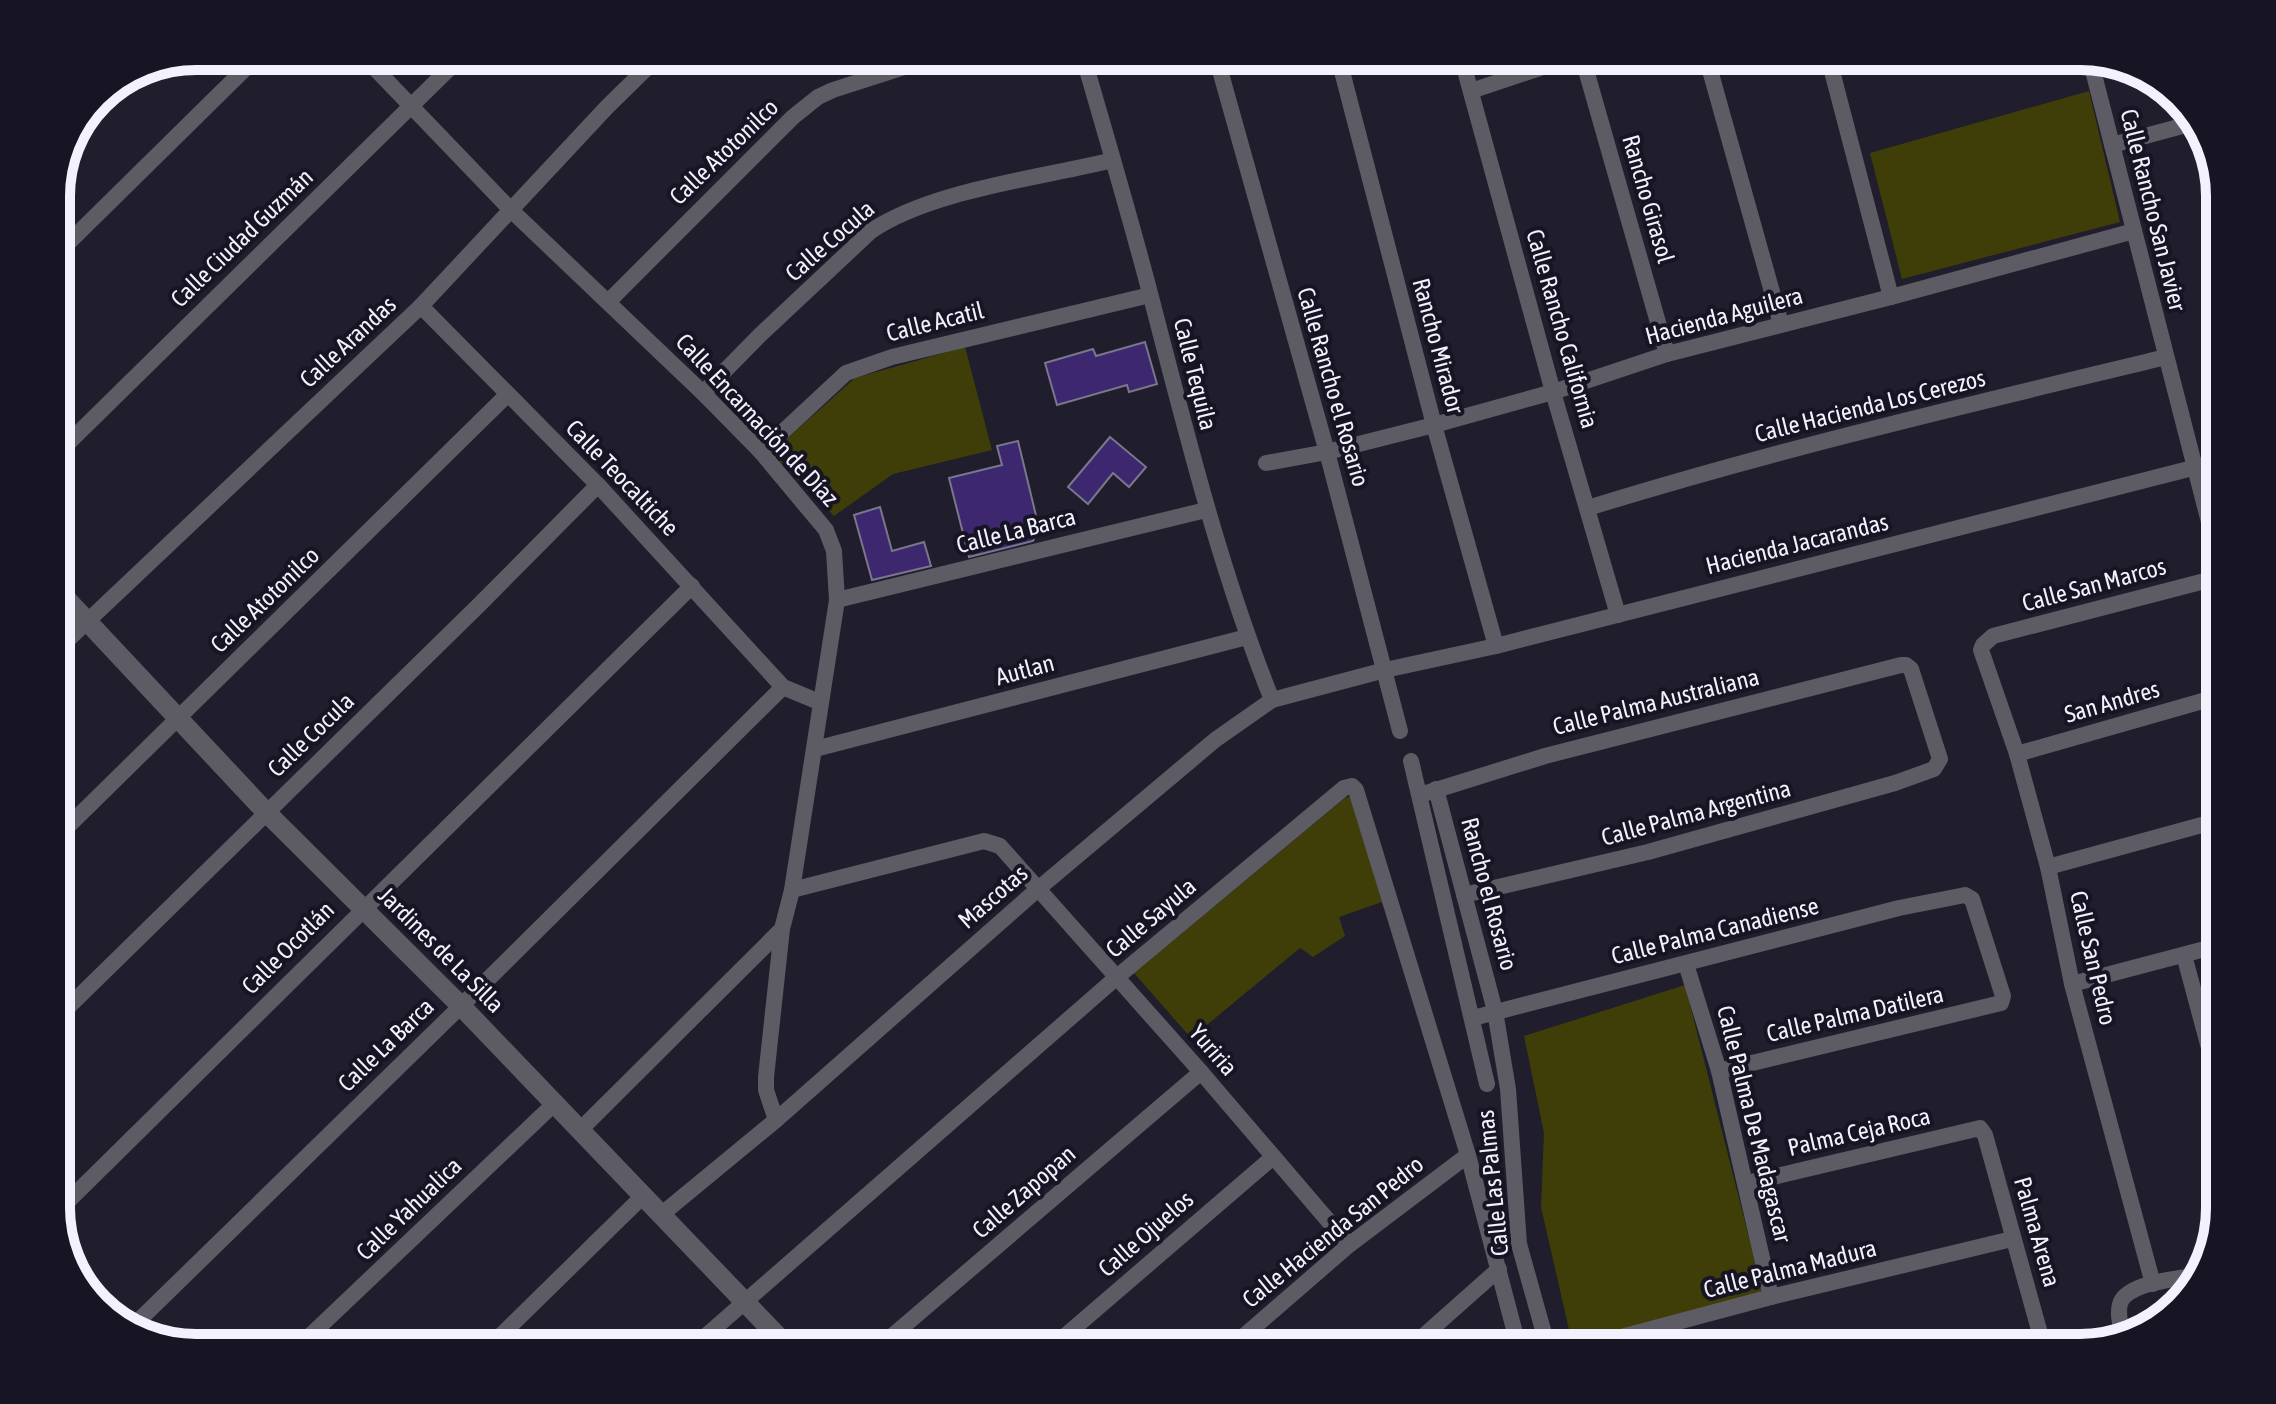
<svg xmlns="http://www.w3.org/2000/svg" width="2276" height="1404" viewBox="0 0 2276 1404" font-family="'Asap Condensed',sans-serif">
<style>
.green{fill:#3f3e09}
.building{fill:#3d276e;stroke:#7a768b;stroke-width:2}
.lines{fill:none;stroke-linecap:round;stroke-linejoin:round}
.minor{stroke:#5d5b64;stroke-width:16}
.tertiary{stroke:#5d5b64;stroke-width:20}
.labels{text-anchor:middle;stroke-width:8;stroke-linejoin:round;paint-order:stroke}
.street-label{font-size:24px;fill:#f3f1fd;stroke:#171424}
.rim{fill:none;stroke:#f3f1fd;stroke-width:10}
</style>
<rect width="100%" height="100%" fill="#201d2d"/>
<!-- green -->
<g class="green">
<path d="M2089 91 2120 222 1902 279 1870 153Z"/>
<path d="M965 347 992 450 893 474 834 516 771 453 855 378Z"/>
<path d="M1351 796 1382 902 1339 917 1345 936 1313 957 1300 948 1191 1038 1134 973 1345 798Z"/>
<path d="M1685 985 1763 1293 1573 1347 1541 1207 1544 1133 1524 1036Z"/>
</g>
<!-- building -->
<g class="building">
<path d="M1145 342 1157 384 1129 392 1127 385 1057 405 1045 363 1093 349 1096 356Z"/>
<path d="M1110 437 1146 467 1129 487 1113 473 1088 504 1068 487Z"/>
<path d="M1018 441 1039 528 1033 541 969 557 949 478 1002 465 997 446Z"/>
<path d="M880 507 892 551 924 542 931 566 872 580 854 515Z"/>
</g>
<g class="lines">
<!-- minor -->
<g class="minor">
<path d="M363 56 511 210 703 393 761 452 826 530 834 551 837 600 792 890 782 929 766 1077V1090L776 1120"/>
<path d="M1083 56C1106 136 1130 216 1151 297 1187 435 1219 567 1272 700"/>
<path d="M1216 56 1327 452 1400 731"/>
<path d="M1338 56 1434 425 1496 646"/>
<path d="M1461 56 1553 392 1618 615"/>
<path d="M1582 56 1667 354"/>
<path d="M1706 56 1781 324"/>
<path d="M1828 56 1891 297"/>
<path d="M2090 59 2220 565"/>
<path d="M1471 91 1576 56"/>
<path d="M2112 145 2197 122"/>
<path d="M56 255 258 56"/>
<path d="M609 301 793 117 818 97 833 90 939 56"/>
<path d="M421 306 598 485 783 687"/>
<path d="M703 393 759 336 871 231C932 190 1040 178 1113 160"/>
<path d="M761 452 846 373 892 357 1150 295"/>
<path d="M56 455 462 56"/>
<path d="M1266 463 1327 452 1434 425 1553 392 1667 354 1891 297 2134 231"/>
<path d="M1588 508C1778 449 1972 404 2166 357"/>
<path d="M837 600 1206 510"/>
<path d="M56 651 421 306 607 107 659 56"/>
<path d="M815 749 1247 637"/>
<path d="M2017 754 2220 696"/>
<path d="M1411 761 1487 1084"/>
<path d="M1436 789 1495 1011 1508 1089 1519 1244 1548 1348"/>
<path d="M1420 795 1545 756 1901 665H1906L1911 669 1940 759 1934 769 1895 783 1648 852 1464 895"/>
<path d="M56 838 507 395"/>
<path d="M2048 867 2220 820"/>
<path d="M792 890 984 841 1000 846 1201 1072 1349 1245"/>
<path d="M2184 955 2220 1089"/>
<path d="M1686 964 1719 1071 1771 1297"/>
<path d="M2072 984 2220 945"/>
<path d="M1473 1018 1899 908 1965 895 1972 899 2003 996 2001 1003 1719 1071"/>
<path d="M56 1019 479 605 598 485"/>
<path d="M580 1130 782 929"/>
<path d="M1747 1183 1980 1128 1985 1135 2044 1348"/>
<path d="M56 1213 692 586"/>
<path d="M662 1214 776 1120 1038 889 1215 740 1272 700 1385 670 1496 646 2220 461"/>
<path d="M2153 1284 2072 984 2048 867 2017 754 1981 650 1983 645 1993 636 2220 577"/>
<path d="M129 1330 461 1006 783 687 819 702"/>
<path d="M2123 1336C2121 1326 2117 1315 2120 1304 2126 1282 2182 1278 2202 1275"/>
<path d="M297 1348 554 1104"/>
<path d="M488 1348 643 1196"/>
<path d="M692 1348 1117 977 1344 788 1352 786 1356 790 1468 1155 1519 1348"/>
<path d="M878 1348 1201 1072"/>
<path d="M1051 1348 1273 1157"/>
<path d="M1230 1348 1349 1245 1468 1155"/>
<path d="M1410 1348 1499 1269"/>
<path d="M1580 1348 1771 1297 2012 1239"/>
</g>
<!-- tertiary -->
<path class="tertiary" d="M56 588 265 811 461 1006 789 1348"/>
</g>
<g class="labels">
<!-- street labels -->
<g class="street-label">
<text transform="translate(724 152) rotate(-44)" y="8">Calle Atotonilco</text>
<text transform="translate(1648 199) rotate(74)" y="8">Rancho Girasol</text>
<text transform="translate(2153 210) rotate(76)" y="8">Calle Rancho San Javier</text>
<text transform="translate(242 238) rotate(-44)" y="8">Calle Ciudad Guzmán</text>
<text transform="translate(830 241) rotate(-41)" y="8">Calle Cocula</text>
<text transform="translate(1724 316) rotate(-15)" y="8">Hacienda Aguilera</text>
<text transform="translate(935 322) rotate(-14)" y="8">Calle Acatil</text>
<text transform="translate(1562 329) rotate(74)" y="8">Calle Rancho California</text>
<text transform="translate(348 342) rotate(-43)" y="8">Calle Arandas</text>
<text transform="translate(1438 346) rotate(75)" y="8">Rancho Mirador</text>
<text transform="translate(1195 374) rotate(76)" y="8">Calle Tequila</text>
<text transform="translate(1333 387) rotate(74)" y="8">Calle Rancho el Rosario</text>
<text transform="translate(1870 406) rotate(-14)" y="8">Calle Hacienda Los Cerezos</text>
<text transform="translate(757 420) rotate(47)" y="8">Calle Encarnación de Díaz</text>
<text transform="translate(622 478) rotate(46)" y="8">Calle Teocaltiche</text>
<text transform="translate(1016 531) rotate(-14)" y="8">Calle La Barca</text>
<text transform="translate(1797 544) rotate(-14)" y="8">Hacienda Jacarandas</text>
<text transform="translate(2094 585) rotate(-15)" y="8">Calle San Marcos</text>
<text transform="translate(265 600) rotate(-44)" y="8">Calle Atotonilco</text>
<text transform="translate(1025 670) rotate(-15)" y="8">Autlan</text>
<text transform="translate(1656 702) rotate(-14)" y="8">Calle Palma Australiana</text>
<text transform="translate(2112 702) rotate(-16)" y="8">San Andres</text>
<text transform="translate(311 735) rotate(-44)" y="8">Calle Cocula</text>
<text transform="translate(1696 813) rotate(-15)" y="8">Calle Palma Argentina</text>
<text transform="translate(1489 894) rotate(75)" y="8">Rancho el Rosario</text>
<text transform="translate(993 897) rotate(-41)" y="8">Mascotas</text>
<text transform="translate(1151 918) rotate(-40)" y="8">Calle Sayula</text>
<text transform="translate(1715 931) rotate(-14)" y="8">Calle Palma Canadiense</text>
<text transform="translate(288 948) rotate(-45)" y="8">Calle Ocotlán</text>
<text transform="translate(441 950) rotate(45)" y="8">Jardines de La Silla</text>
<text transform="translate(2093 958) rotate(77)" y="8">Calle San Pedro</text>
<text transform="translate(1855 1014) rotate(-13)" y="8">Calle Palma Datilera</text>
<text transform="translate(386 1045) rotate(-44)" y="8">Calle La Barca</text>
<text transform="translate(1213 1050) rotate(49)" y="8">Yuriria</text>
<text transform="translate(1754 1124) rotate(76)" y="8">Calle Palma De Madagascar</text>
<text transform="translate(1859 1132) rotate(-13)" y="8">Palma Ceja Roca</text>
<text transform="translate(1493 1183) rotate(-96)" y="8">Calle Las Palmas</text>
<text transform="translate(1024 1192) rotate(-41)" y="8">Calle Zapopan</text>
<text transform="translate(409 1209) rotate(-44)" y="8">Calle Yahualica</text>
<text transform="translate(1333 1232) rotate(-39)" y="8">Calle Hacienda San Pedro</text>
<text transform="translate(2037 1232) rotate(74)" y="8">Palma Arena</text>
<text transform="translate(1146 1234) rotate(-41)" y="8">Calle Ojuelos</text>
<text transform="translate(1790 1269) rotate(-14)" y="8">Calle Palma Madura</text>
</g>
</g>
<!-- crop -->
<path d="M0 0H2276V1404H0ZM196 70H2080A126 126 0 0 1 2206 196V1208A126 126 0 0 1 2080 1334H196A126 126 0 0 1 70 1208V196A126 126 0 0 1 196 70Z" fill="#171424" fill-rule="evenodd"/>
<path class="rim" d="M196 70H2080A126 126 0 0 1 2206 196V1208A126 126 0 0 1 2080 1334H196A126 126 0 0 1 70 1208V196A126 126 0 0 1 196 70Z"/>
</svg>
